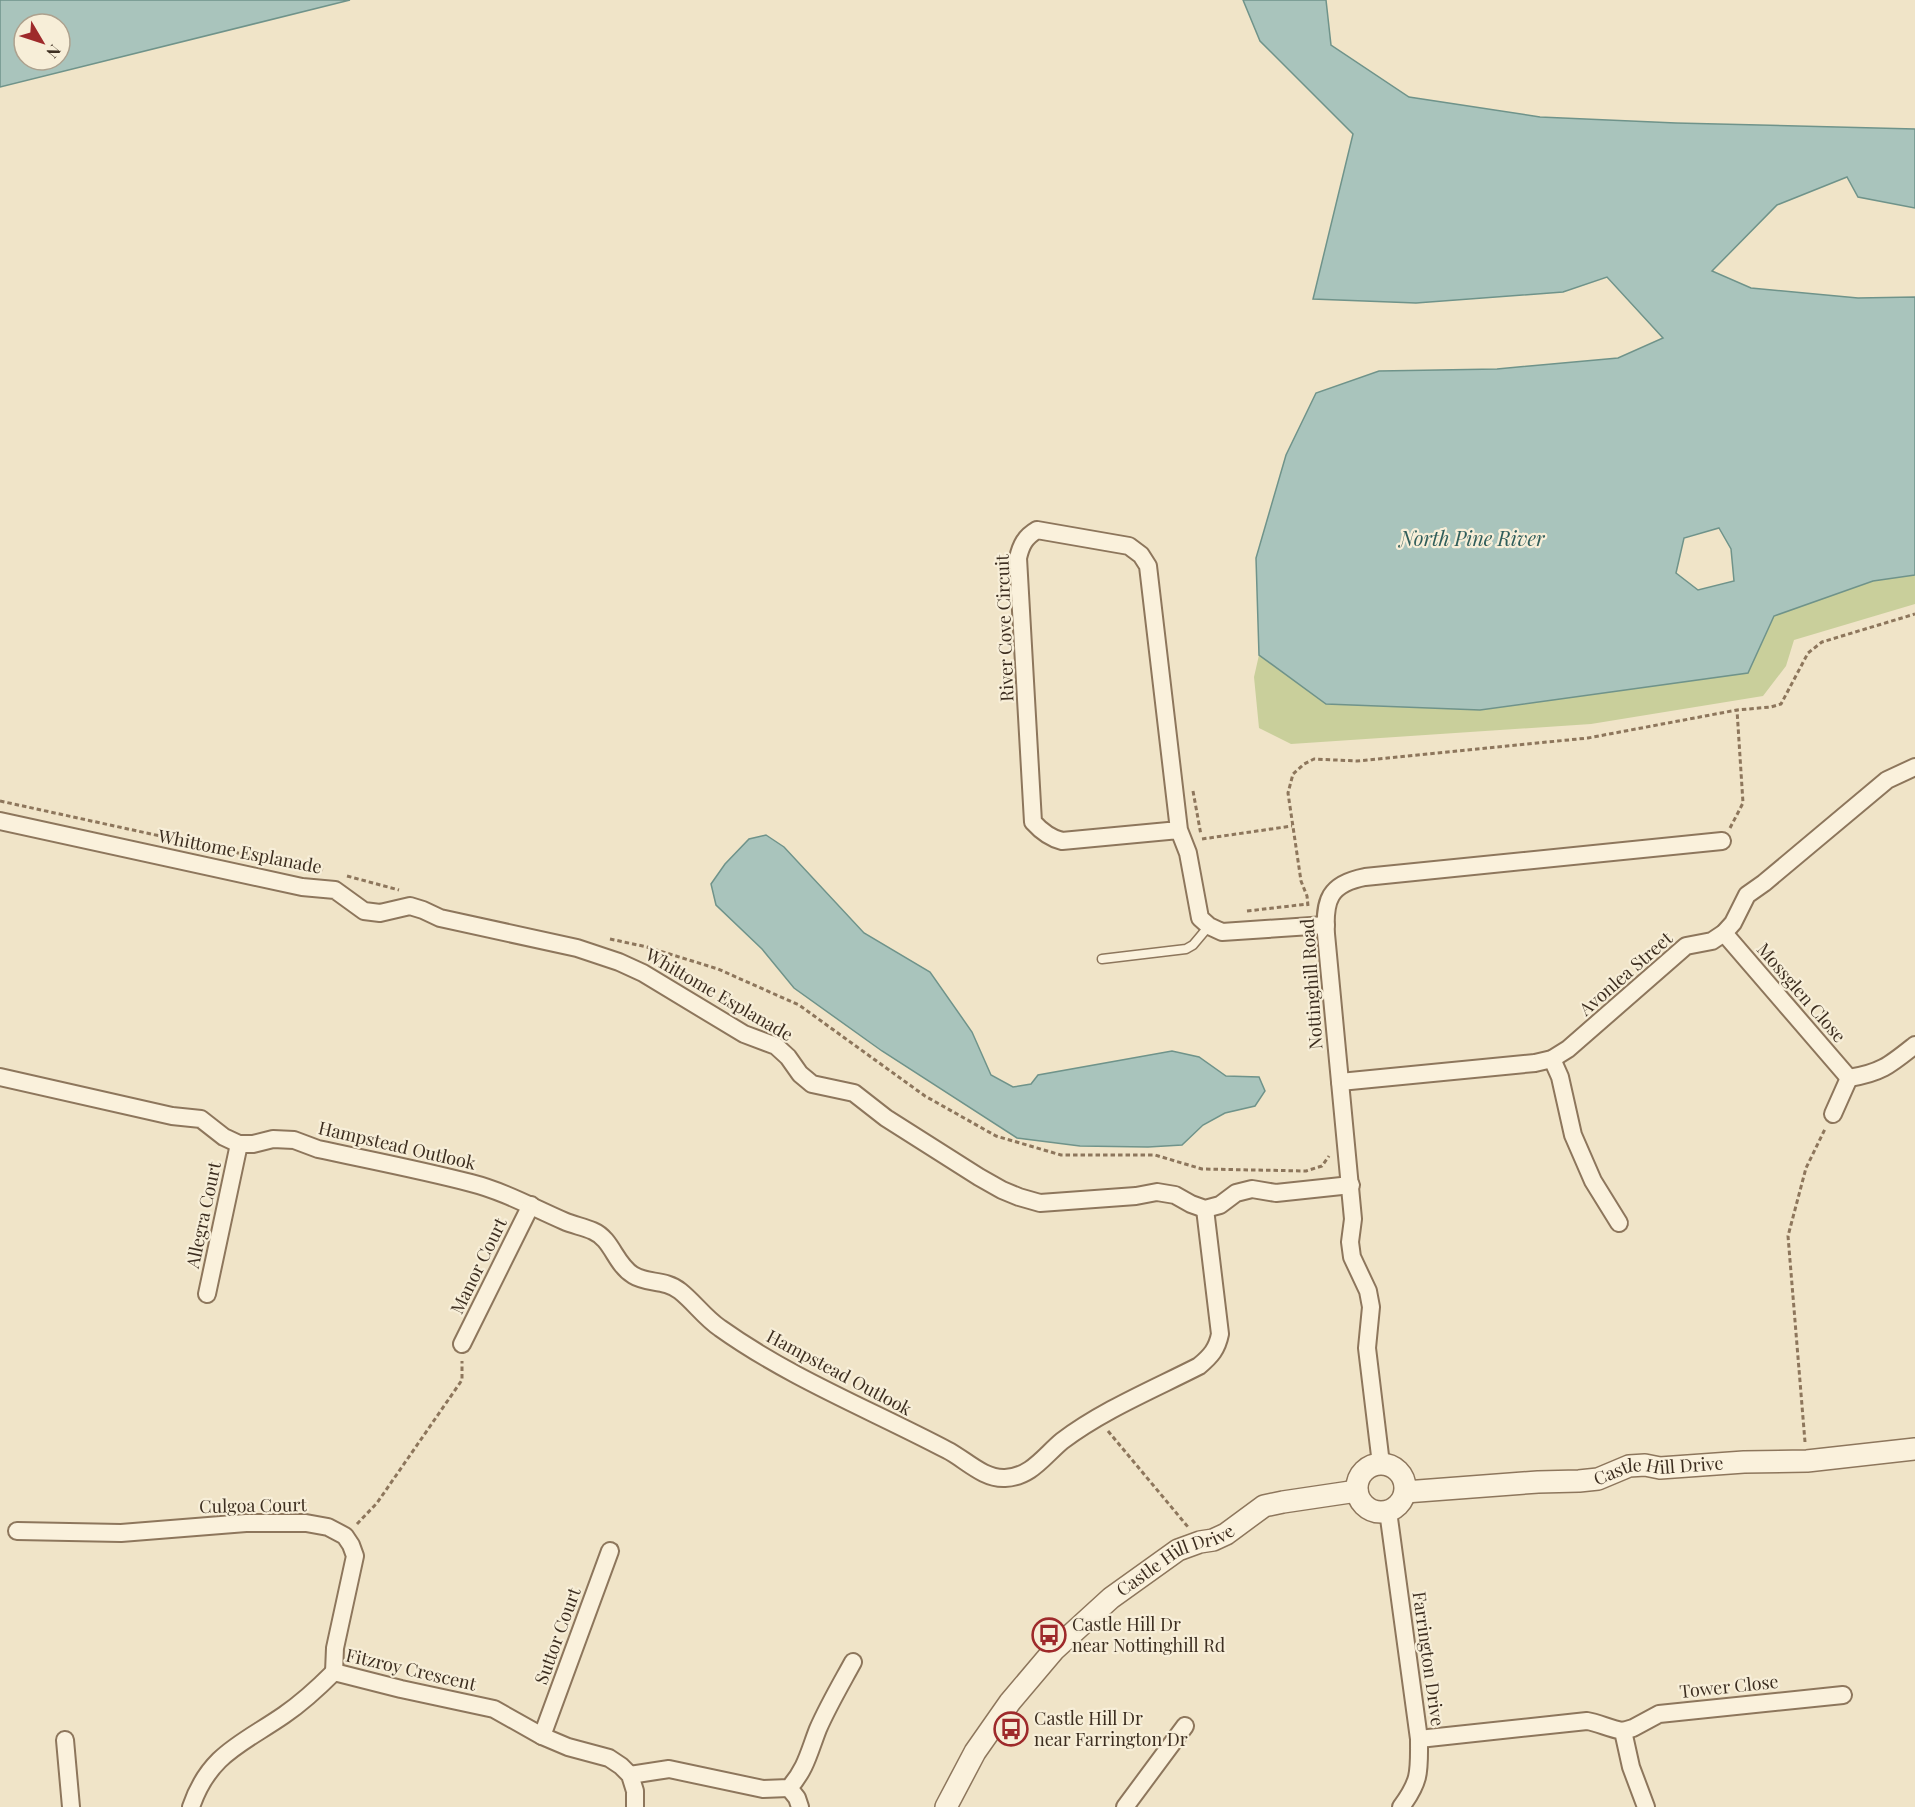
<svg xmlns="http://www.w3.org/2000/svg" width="1915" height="1807" viewBox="0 0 1915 1807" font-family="'Playfair Display',serif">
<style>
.green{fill:#c9cf9b}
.water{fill:#a9c4bc;stroke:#6f938a;stroke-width:1.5;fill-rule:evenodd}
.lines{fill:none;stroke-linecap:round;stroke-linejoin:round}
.service-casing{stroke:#8d765c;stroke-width:11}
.minor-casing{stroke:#8d765c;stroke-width:20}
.tertiary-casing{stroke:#8d765c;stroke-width:24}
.path{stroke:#8d765c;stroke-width:3;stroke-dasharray:4.5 3;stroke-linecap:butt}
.service{stroke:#faf1dc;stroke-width:8}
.minor{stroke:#faf1dc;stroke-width:16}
.tertiary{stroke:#faf1dc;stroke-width:21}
.labels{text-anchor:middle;stroke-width:4.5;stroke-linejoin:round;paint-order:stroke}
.street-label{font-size:18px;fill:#3d2e20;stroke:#f7eed8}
.poi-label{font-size:18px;fill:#3d2e20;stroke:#f7eed8;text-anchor:start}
.water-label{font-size:20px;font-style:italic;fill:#2f5d5a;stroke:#f7eed8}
</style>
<rect width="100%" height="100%" fill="#f0e4c8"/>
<!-- green -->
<path class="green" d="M1915 575V604L1794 640 1786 666 1763 696 1591 724 1291 744 1259 728 1254 677 1259 655 1326 704 1480 710 1748 673 1774 616 1873 581Z"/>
<!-- water -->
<g class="water">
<path d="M0 0H350L0 87ZM24 24H60V60H24Z"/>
<path d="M1243 0H1326L1331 45 1409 97 1540 117 1676 123 1915 129V208L1858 197 1847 177 1777 205 1712 271 1751 288 1858 298 1915 297V575L1873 581 1774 616 1748 673 1480 710 1326 704 1259 655 1256 558 1286 455 1316 393 1379 371 1497 369 1618 358 1663 338 1607 277 1563 292 1416 303 1313 299 1353 134 1260 41ZM1719 528 1731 549 1734 581 1698 590 1676 573 1684 538Z"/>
<path d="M766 835 784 847 864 933 930 972 972 1032 991 1075 1013 1087 1031 1084 1038 1075 1172 1051 1199 1057 1226 1076 1259 1077 1265 1091 1255 1106 1225 1113 1203 1125 1182 1145 1148 1147 1080 1146 1017 1138 882 1051 794 988 762 949 716 905 711 884 725 864 749 839Z"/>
</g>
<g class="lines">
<defs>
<path id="service" d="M1102 959 1186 949 1193 945 1209 926"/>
<g id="minor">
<path d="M0 821 302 887 335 890 364 911 380 913 410 906 423 910 440 918 577 948 619 962 643 973 744 1034 776 1046 788 1057 800 1074 812 1084 854 1093 886 1118 979 1177 1002 1190 1019 1197 1040 1203 1136 1196 1157 1192 1175 1195 1191 1204 1205 1209 1220 1205 1236 1193 1252 1189 1276 1193 1351 1185"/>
<path d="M1179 830 1062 841C1050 838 1042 832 1033 822L1018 558C1021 545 1025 537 1037 530L1129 546 1141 555 1148 566 1179 830 1188 853 1200 918 1209 926 1222 932 1326 925"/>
<path d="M1724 933 1849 1078"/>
<path d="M1552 1059 1560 1077 1573 1135 1593 1181 1619 1223"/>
<path d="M0 1077 172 1116 201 1119 224 1137 239 1144H253L273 1139 294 1140 318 1149C369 1160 421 1170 471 1183 503 1191 534 1208 564 1221 573 1225 584 1227 593 1231 612 1239 615 1264 633 1275 647 1284 665 1279 680 1291 694 1302 705 1318 720 1328 790 1378 871 1410 947 1450 965 1459 983 1479 1005 1478 1031 1477 1044 1456 1062 1441 1103 1410 1154 1389 1199 1366 1211 1356 1217 1349 1220 1334L1205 1209"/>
<path d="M1849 1078C1881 1073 1890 1065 1915 1045"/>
<path d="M1340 1082 1535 1063 1552 1059 1568 1049 1686 946 1712 941 1724 933 1733 923 1747 895 1764 883 1887 780 1915 767"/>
<path d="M1833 1114 1849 1078"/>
<path d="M207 1294 239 1144"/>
<path d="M462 1344 531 1205"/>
<path d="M1381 1464 1367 1348 1371 1307 1368 1291 1352 1257 1350 1242 1353 1219 1326 934C1324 900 1329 884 1365 877L1722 841"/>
<path d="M1388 1511 1419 1739C1419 1771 1421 1780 1401 1807"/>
<path d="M17 1531 121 1533 246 1523H306L328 1527 345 1536 351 1545 355 1556 335 1648 334 1672"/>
<path d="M1623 1731 1633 1728 1659 1714 1843 1695"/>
<path d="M542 1736 610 1551"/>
<path d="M1419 1739 1587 1721C1599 1723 1610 1729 1623 1731L1631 1767 1646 1807"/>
<path d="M65 1740 71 1807"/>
<path d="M630 1775 669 1769 763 1789 789 1788C806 1769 809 1752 818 1729 828 1706 841 1684 853 1662"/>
<path d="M789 1788 797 1798 800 1807"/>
<path d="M191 1807C209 1754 242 1744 284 1715 303 1702 318 1688 334 1672L401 1689 494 1709 542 1736 568 1747 609 1758 621 1766 630 1775 635 1791V1807"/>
<path d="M1125 1807 1185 1726"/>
</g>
<g id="tertiary">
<circle cx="1381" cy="1488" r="24"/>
<path id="s1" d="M1405 1492 1538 1482 1579 1481 1598 1479 1629 1466 1645 1465 1660 1468 1744 1462 1807 1461 1915 1449"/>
<path id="s2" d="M946 1807 975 1752 1010 1702 1054 1650 1111 1598 1178 1550 1200 1542 1213 1540 1226 1534 1264 1506 1283 1502 1357 1491"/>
</g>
</defs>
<!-- service casing -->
<use href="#service" class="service-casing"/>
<!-- minor casing -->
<use href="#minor" class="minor-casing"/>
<!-- tertiary casing -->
<use href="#tertiary" class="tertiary-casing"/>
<!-- path -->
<g class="path">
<path d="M1193 791 1201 835"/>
<path d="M0 801 293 865 323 870"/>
<path d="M1730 828 1743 803 1737 710"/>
<path d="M1202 839 1292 826"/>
<path d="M347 876 399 890"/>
<path d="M1308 906 1307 896 1301 881 1288 793 1293 774 1304 764 1314 759 1357 761 1588 738 1737 710 1771 707 1781 704 1808 653 1822 642 1915 614"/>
<path d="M1247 911 1308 904"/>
<path d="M610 939 647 947 718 969 799 1005 925 1096 996 1136 1061 1155H1155L1202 1169 1306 1171 1322 1166 1329 1156"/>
<path d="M1108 1431 1188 1527"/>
<path d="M1805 1442 1788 1236 1806 1168 1825 1129"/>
<path d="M357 1524 377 1503 462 1380V1361"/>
</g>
<!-- service -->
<use href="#service" class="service"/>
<!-- minor -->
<use href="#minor" class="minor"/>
<!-- tertiary -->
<use href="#tertiary" class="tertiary"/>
</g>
<!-- icons -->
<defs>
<symbol id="bus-ring" viewBox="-11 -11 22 22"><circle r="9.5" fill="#f7eed8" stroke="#9e2a2b" stroke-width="1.5"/><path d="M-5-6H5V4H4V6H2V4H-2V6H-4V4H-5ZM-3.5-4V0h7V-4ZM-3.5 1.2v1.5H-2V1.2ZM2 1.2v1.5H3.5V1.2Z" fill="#9e2a2b"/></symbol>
</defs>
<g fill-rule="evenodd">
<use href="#bus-ring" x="1030" y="1616" width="38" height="38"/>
<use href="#bus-ring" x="992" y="1710" width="38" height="38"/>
</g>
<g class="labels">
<!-- street labels -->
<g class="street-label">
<text transform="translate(1005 628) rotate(-92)" y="6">River Cove Circuit</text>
<text transform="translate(240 852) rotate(11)" y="6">Whittome Esplanade</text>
<text transform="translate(1626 974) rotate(-41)" y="6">Avonlea Street</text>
<text transform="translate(1312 984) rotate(-94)" y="6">Nottinghill Road</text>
<text transform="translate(1801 993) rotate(49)" y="6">Mossglen Close</text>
<text transform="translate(719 995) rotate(30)" y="6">Whittome Esplanade</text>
<text transform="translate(397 1146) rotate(13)" y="6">Hampstead Outlook</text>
<text transform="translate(204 1215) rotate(-78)" y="6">Allegra Court</text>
<text transform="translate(479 1266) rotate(-64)" y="6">Manor Court</text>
<text transform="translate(839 1373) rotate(28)" y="6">Hampstead Outlook</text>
<text dy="6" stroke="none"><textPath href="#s1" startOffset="256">Castle Hill Drive</textPath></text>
<text transform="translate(253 1506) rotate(-1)" y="6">Culgoa Court</text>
<text dy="6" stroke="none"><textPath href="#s2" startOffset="344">Castle Hill Drive</textPath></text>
<text transform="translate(558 1636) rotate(-70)" y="6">Suttor Court</text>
<text transform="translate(1428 1659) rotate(82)" y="6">Farrington Drive</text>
<text transform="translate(411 1670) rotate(13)" y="6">Fitzroy Crescent</text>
<text transform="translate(1729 1687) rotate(-6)" y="6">Tower Close</text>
</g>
<!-- poi labels -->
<g class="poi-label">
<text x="1072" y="1631">Castle Hill Dr<tspan x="1072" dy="21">near Nottinghill Rd</tspan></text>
<text x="1034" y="1725">Castle Hill Dr<tspan x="1034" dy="21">near Farrington Dr</tspan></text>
</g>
<!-- water labels -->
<g class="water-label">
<text x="1472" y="546">North Pine River</text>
</g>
</g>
<!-- north arrow -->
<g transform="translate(42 42) rotate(129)"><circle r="28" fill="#f7eed8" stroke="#ada18e" stroke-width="1.5"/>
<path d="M0-4.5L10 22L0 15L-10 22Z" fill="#9e2a2b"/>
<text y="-9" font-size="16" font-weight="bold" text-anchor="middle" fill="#3d2e20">N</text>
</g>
</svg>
